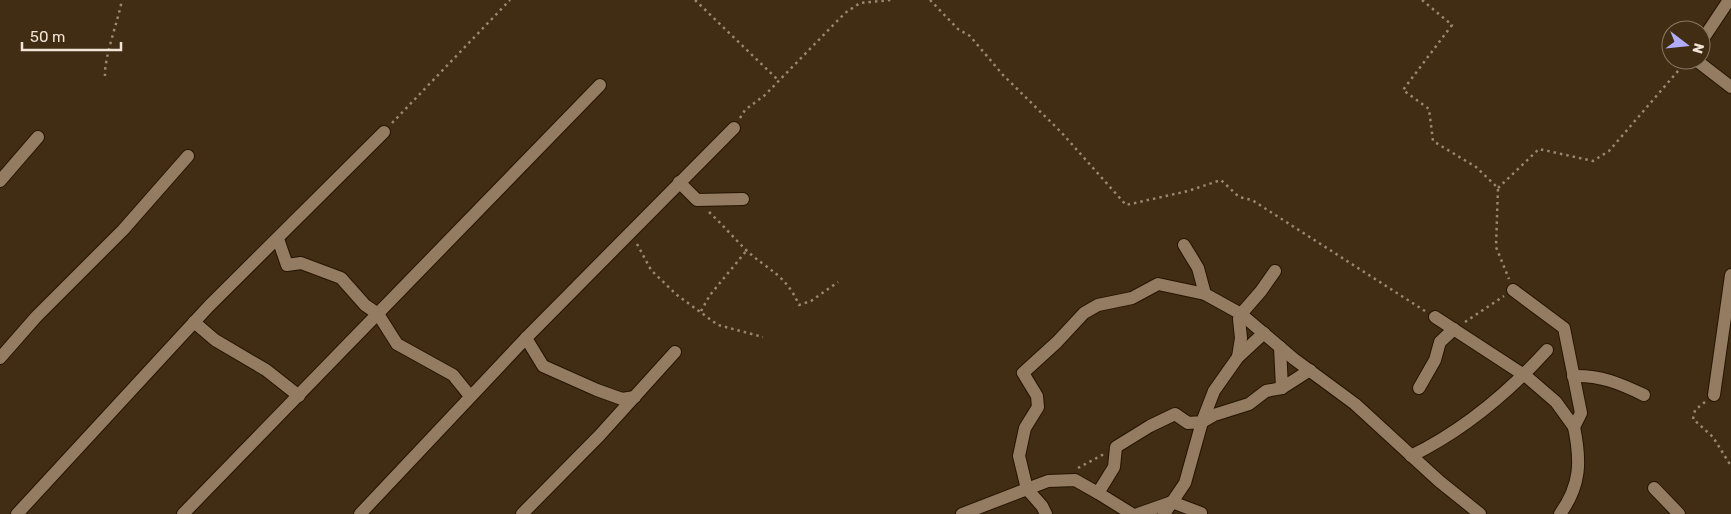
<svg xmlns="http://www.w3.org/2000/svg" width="1731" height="514" viewBox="0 0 1731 514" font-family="Rubik,sans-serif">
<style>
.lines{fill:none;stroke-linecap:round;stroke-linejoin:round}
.minor-casing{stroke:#271400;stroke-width:14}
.path{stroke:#978773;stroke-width:2.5;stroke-dasharray:2.5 4;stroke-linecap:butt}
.minor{stroke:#947c62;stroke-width:12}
</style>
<rect width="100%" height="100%" fill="#402d14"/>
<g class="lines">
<defs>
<g id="minor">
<path d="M1701 42 1729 0"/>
<path d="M1696 60 1731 87"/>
<path d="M0 181 38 137"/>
<path d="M679 182 697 200 743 199"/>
<path d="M278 239 287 265 301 263 341 278 365 305 378 314 397 344 453 375 470 396"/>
<path d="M1184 245 1198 268 1205 294 1241 314 1239 319 1241 338 1238 357"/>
<path d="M1275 271 1261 291 1241 314 1294 359 1355 404 1439 481 1480 514"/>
<path d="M1435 317 1527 377 1556 402 1574 427 1581 413 1564 328 1513 290"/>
<path d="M194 322 215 340 266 370 299 396"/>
<path d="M526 338 543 366 597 390 622 399 635 397"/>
<path d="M1280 347 1282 388 1310 370"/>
<path d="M0 358 36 317 123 230 188 156"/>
<path d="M1573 376C1600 375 1619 383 1644 395"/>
<path d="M1419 388 1435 360 1440 342 1454 329"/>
<path d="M1714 395 1731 275"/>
<path d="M1411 456C1462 431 1509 392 1547 350"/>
<path d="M1654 488 1679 514"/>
<path d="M17 514 209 306 384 132"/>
<path d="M183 514 600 85"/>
<path d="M360 514 526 338 734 128"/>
<path d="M522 514 599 436 675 352"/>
<path d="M962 514 1048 481 1075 480 1098 493"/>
<path d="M1046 514 1042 506 1027 489 1019 456 1025 428 1038 407 1037 396 1023 373 1057 342 1084 313 1098 305 1132 298 1158 284 1205 294"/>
<path d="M1132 514 1098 493 1114 467 1116 447 1150 426 1175 414 1188 423 1202 422 1214 391 1238 357 1264 333"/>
<path d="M1138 514 1172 502 1201 513"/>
<path d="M1164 514 1185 483 1202 422 1214 415 1249 404 1266 391 1282 388"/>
<path d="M1560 514C1581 485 1581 461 1574 427"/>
</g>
</defs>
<!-- minor casing -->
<use href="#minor" class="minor-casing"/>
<!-- path -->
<g class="path">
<path d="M695 0 778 80"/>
<path d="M930 0 958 29 970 36 1003 75 1061 132 1126 205 1188 191 1221 180 1239 197 1252 200 1425 311"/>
<path d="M1422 0 1452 25 1403 90 1429 109 1433 141 1476 167 1498 188 1496 247 1509 279"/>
<path d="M105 76C104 58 118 21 122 0"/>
<path d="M740 118 745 110 765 95 845 13 860 3 891 0"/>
<path d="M392 123 510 0"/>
<path d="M1498 188 1539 149 1593 161 1609 151 1684 64"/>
<path d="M709 212C722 224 733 237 745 249 768 271 785 273 799 305L811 301 838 282"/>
<path d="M637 244 651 270 677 295 718 325 763 337"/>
<path d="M701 311 710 295 747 250"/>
<path d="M1465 322 1504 296"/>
<path d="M1705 402 1695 410 1693 419 1713 437 1731 466"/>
<path d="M1078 468 1104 454"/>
</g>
<!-- minor -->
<use href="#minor" class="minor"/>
</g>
<!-- north arrow -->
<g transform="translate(1686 45) rotate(106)"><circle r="24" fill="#402d14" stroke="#877762"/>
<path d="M0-4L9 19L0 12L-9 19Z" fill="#b1adfa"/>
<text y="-8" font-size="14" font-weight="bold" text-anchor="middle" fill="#f2e5d6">N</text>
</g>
<!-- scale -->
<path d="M22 42v8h99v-8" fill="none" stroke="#f2e5d6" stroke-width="2.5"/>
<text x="30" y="42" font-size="15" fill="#f2e5d6" stroke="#402d14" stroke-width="4" paint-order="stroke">50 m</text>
</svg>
